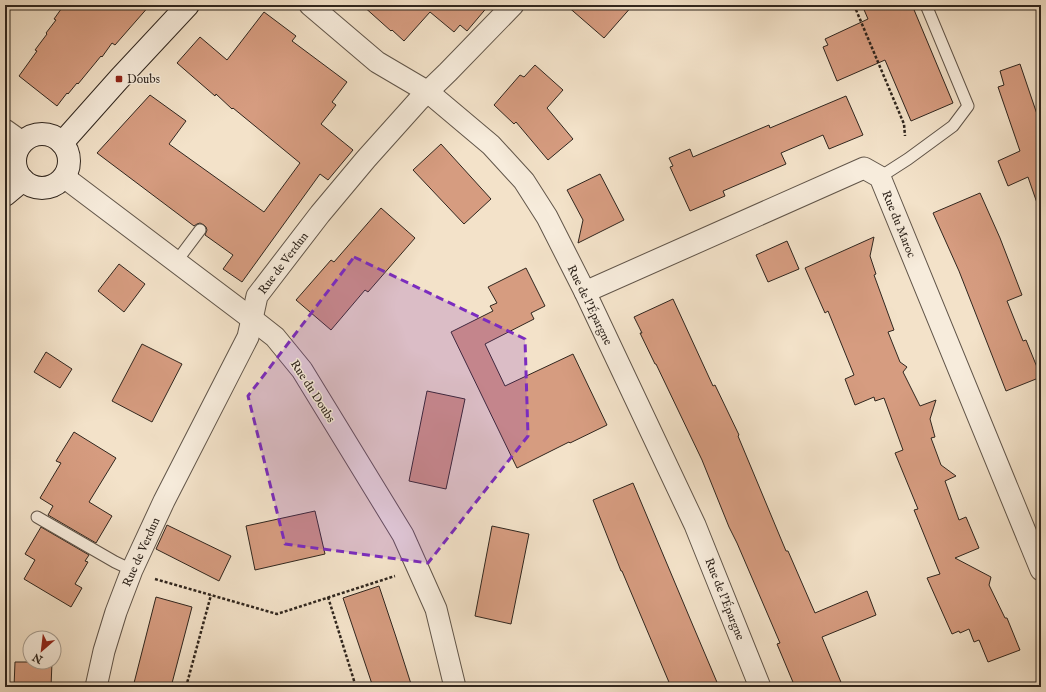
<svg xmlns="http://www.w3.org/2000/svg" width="1046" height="692" viewBox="0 0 1046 692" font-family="'IM FELL English',serif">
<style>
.building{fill:#d69c80;stroke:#30261e}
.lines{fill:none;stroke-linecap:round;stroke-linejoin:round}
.lane-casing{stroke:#615549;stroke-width:13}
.street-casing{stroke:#615549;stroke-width:23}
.secondary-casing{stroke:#30261e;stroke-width:24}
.path{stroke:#30261e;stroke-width:2.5;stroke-dasharray:3 2;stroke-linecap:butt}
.lane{stroke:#f7ecdc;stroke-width:11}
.street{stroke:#f7ecdc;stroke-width:21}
.secondary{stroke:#f7ecdc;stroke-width:22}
.marked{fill:#7b2cbf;fill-opacity:0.2;stroke:#7b2cbf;stroke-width:3;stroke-dasharray:8 5;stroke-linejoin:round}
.poi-dot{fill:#8f2418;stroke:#f7ecdc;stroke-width:1.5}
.labels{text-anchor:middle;stroke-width:3;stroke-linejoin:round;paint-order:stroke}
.poi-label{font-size:12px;fill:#30261e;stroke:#f7ecdc;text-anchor:start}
.street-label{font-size:12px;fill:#30261e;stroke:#f7ecdc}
</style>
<rect width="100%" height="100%" fill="#f3e2c9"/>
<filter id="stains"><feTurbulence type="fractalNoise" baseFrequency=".005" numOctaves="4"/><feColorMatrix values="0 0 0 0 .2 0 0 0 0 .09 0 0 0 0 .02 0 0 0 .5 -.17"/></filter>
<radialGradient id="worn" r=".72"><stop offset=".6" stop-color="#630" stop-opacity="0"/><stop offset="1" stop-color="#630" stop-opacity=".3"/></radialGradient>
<!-- building -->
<g class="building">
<path d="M64 5H150L115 45 112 43 102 57 101 56 78 84 77 83 68 94 67 93 57 106 19 76 37 51 35 50 47 34 46 33 56 20 54 19Z"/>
<path d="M362 5H489L467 31 460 25 454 32 430 12 404 41 392 30 391 31Z"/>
<path d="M566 5H633L604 38Z"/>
<path d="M862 5H912L953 103 911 121 885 60 837 81 823 47 828 45 825 39 868 19Z"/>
<path d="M264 12 296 36 292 41 347 82 332 102 336 105 321 124 353 150 328 180 320 174 242 282 223 269 233 255 205 235 207 230 206 227 204 225 200 223 197 224 194 226 97 153 150 95 186 121 169 144 264 212 300 163 233 108 232 109 216 94 215 96 177 63 200 37 227 60Z"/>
<path d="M1020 64 1041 126V202L1037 203 1028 177 1008 186 998 161 1020 151 998 87 1004 85 1000 71Z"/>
<path d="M535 65 563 90 547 108 573 139 548 160 516 122 514 124 494 105 520 75 524 77Z"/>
<path d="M846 96 863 135 829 149 823 135 781 153 786 164 723 191 725 196 690 211 670 167 673 166 669 158 690 149 693 157 769 125 770 128Z"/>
<path d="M441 144 491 199 464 224 413 170Z"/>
<path d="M600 174 624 220 578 243 583 220 567 190Z"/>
<path d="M980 193 1000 238 1022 295 1007 301 1023 341 1026 340 1041 377 1006 391 959 271 933 213Z"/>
<path d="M381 208 415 238 368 292 365 290 331 330 296 300 331 260 334 262Z"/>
<path d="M874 237 870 256 876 274 874 275 894 330 888 332 900 362 907 367 903 372 920 406 936 400 930 419 935 437 931 438 941 465 956 476 945 481 959 520 966 517 979 548 955 558 991 577 989 585 1005 618H1007L1020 650 988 662 979 640 974 642 969 629 960 633 959 631 952 634 927 578 940 574 914 510 918 509 895 453 903 450 884 398 875 401 874 397 855 405 845 379 854 375 828 311 825 313 805 268Z"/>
<path d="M787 241 799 269 768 282 756 255Z"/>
<path d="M119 264 145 284 124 312 98 291Z"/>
<path d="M526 268 545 306 531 313 534 319 485 344 505 386 573 354 607 425 570 443 569 442 517 468 451 332 493 311 490 306 497 303 488 287Z"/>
<path d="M673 299 713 386 715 385 739 435 738 436 786 551H788L815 613 867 591 876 615 822 637 843 687H795L777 644 780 643 737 543 729 527 702 460 656 364H655L640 333H642L634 317Z"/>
<path d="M142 344 182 364 152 422 112 401Z"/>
<path d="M46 352 72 369 60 388 34 372Z"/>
<path d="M427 391 465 399 446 489 409 481Z"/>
<path d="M74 432 116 458 89 502 112 516 96 543 48 515 53 506 40 498 61 463 56 461Z"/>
<path d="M633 483 691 621 719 687H671L622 571H621L593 500Z"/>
<path d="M315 511 325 554 255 570 246 526Z"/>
<path d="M167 525 231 556 219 581 156 549Z"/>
<path d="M492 526 529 534 511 624 475 616Z"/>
<path d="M41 527 89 555 85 561 88 562 75 584 82 588 71 607 24 579 35 560 25 554Z"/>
<path d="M379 586 396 637 412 687H373L343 598Z"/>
<path d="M156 597 192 607 171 687H133Z"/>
<path d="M15 662H52L51 687H14Z"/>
</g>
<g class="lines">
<defs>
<g id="lane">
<path d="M880 177 908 159 953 126 968 106 926 5"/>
<path d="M176 262 200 230"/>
<path d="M37 517 115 562 132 570"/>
</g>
<g id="street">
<path d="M310 5 377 62 428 92 491 145 524 181 547 217 585 292 695 525 760 687"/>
<path d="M5 130 22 142"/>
<path d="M64 177 252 319 275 337 302 370 403 535 436 609 455 687"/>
<path d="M585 292 864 168 880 177 1041 570"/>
<path d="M96 687 104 651 116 612 132 570 164 501 248 337 257 296 320 214 366 159 418 101 448 72 513 5"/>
</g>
<g id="secondary">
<circle cx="42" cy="161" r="27"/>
<path d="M62 143 119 79 188 5"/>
<path d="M5 195 23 180"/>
</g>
</defs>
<!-- lane casing -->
<use href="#lane" class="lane-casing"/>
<!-- street casing -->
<use href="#street" class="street-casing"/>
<!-- secondary casing -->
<use href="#secondary" class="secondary-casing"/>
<!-- path -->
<g class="path">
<path d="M854 5 904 124 905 136"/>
<path d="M155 579 277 614 395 576"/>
<path d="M328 597 356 687"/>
<path d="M186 687 211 595"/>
</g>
<!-- lane -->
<use href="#lane" class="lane"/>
<!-- street -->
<use href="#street" class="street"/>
<!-- secondary -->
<use href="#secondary" class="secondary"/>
</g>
<!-- marked area -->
<path class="marked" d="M354 257 525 339 528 436 428 563 285 544 248 396Z"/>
<!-- markers -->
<rect class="poi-dot" x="115" y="75" width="8" height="8" rx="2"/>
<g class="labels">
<!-- poi labels -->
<g class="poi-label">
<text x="127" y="83">Doubs</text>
</g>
<!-- street labels -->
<g class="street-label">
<text transform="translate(899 224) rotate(68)" y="4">Rue du Maroc</text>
<text transform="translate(283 263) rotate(-53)" y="4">Rue de Verdun</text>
<text transform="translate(590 305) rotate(64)" y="4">Rue de l'Épargne</text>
<text transform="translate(313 391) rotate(57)" y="4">Rue du Doubs</text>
<text transform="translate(141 552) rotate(-66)" y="4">Rue de Verdun</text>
<text transform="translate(725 599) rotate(68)" y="4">Rue de l'Épargne</text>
</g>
</g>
<!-- margin -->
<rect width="1046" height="692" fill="none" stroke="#f3e2c9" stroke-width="20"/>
<rect x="6" y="6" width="1034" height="680" fill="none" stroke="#30261e" stroke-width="2"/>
<rect x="10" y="10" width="1026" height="672" fill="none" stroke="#30261e"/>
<!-- north arrow -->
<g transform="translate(42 650) rotate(208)"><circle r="19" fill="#f7ecdc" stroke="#a79d90"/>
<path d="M0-3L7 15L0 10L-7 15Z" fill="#8f2418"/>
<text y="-6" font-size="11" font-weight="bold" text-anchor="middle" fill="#30261e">N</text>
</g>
<rect width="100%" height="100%" filter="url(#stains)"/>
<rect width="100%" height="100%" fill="url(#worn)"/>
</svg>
